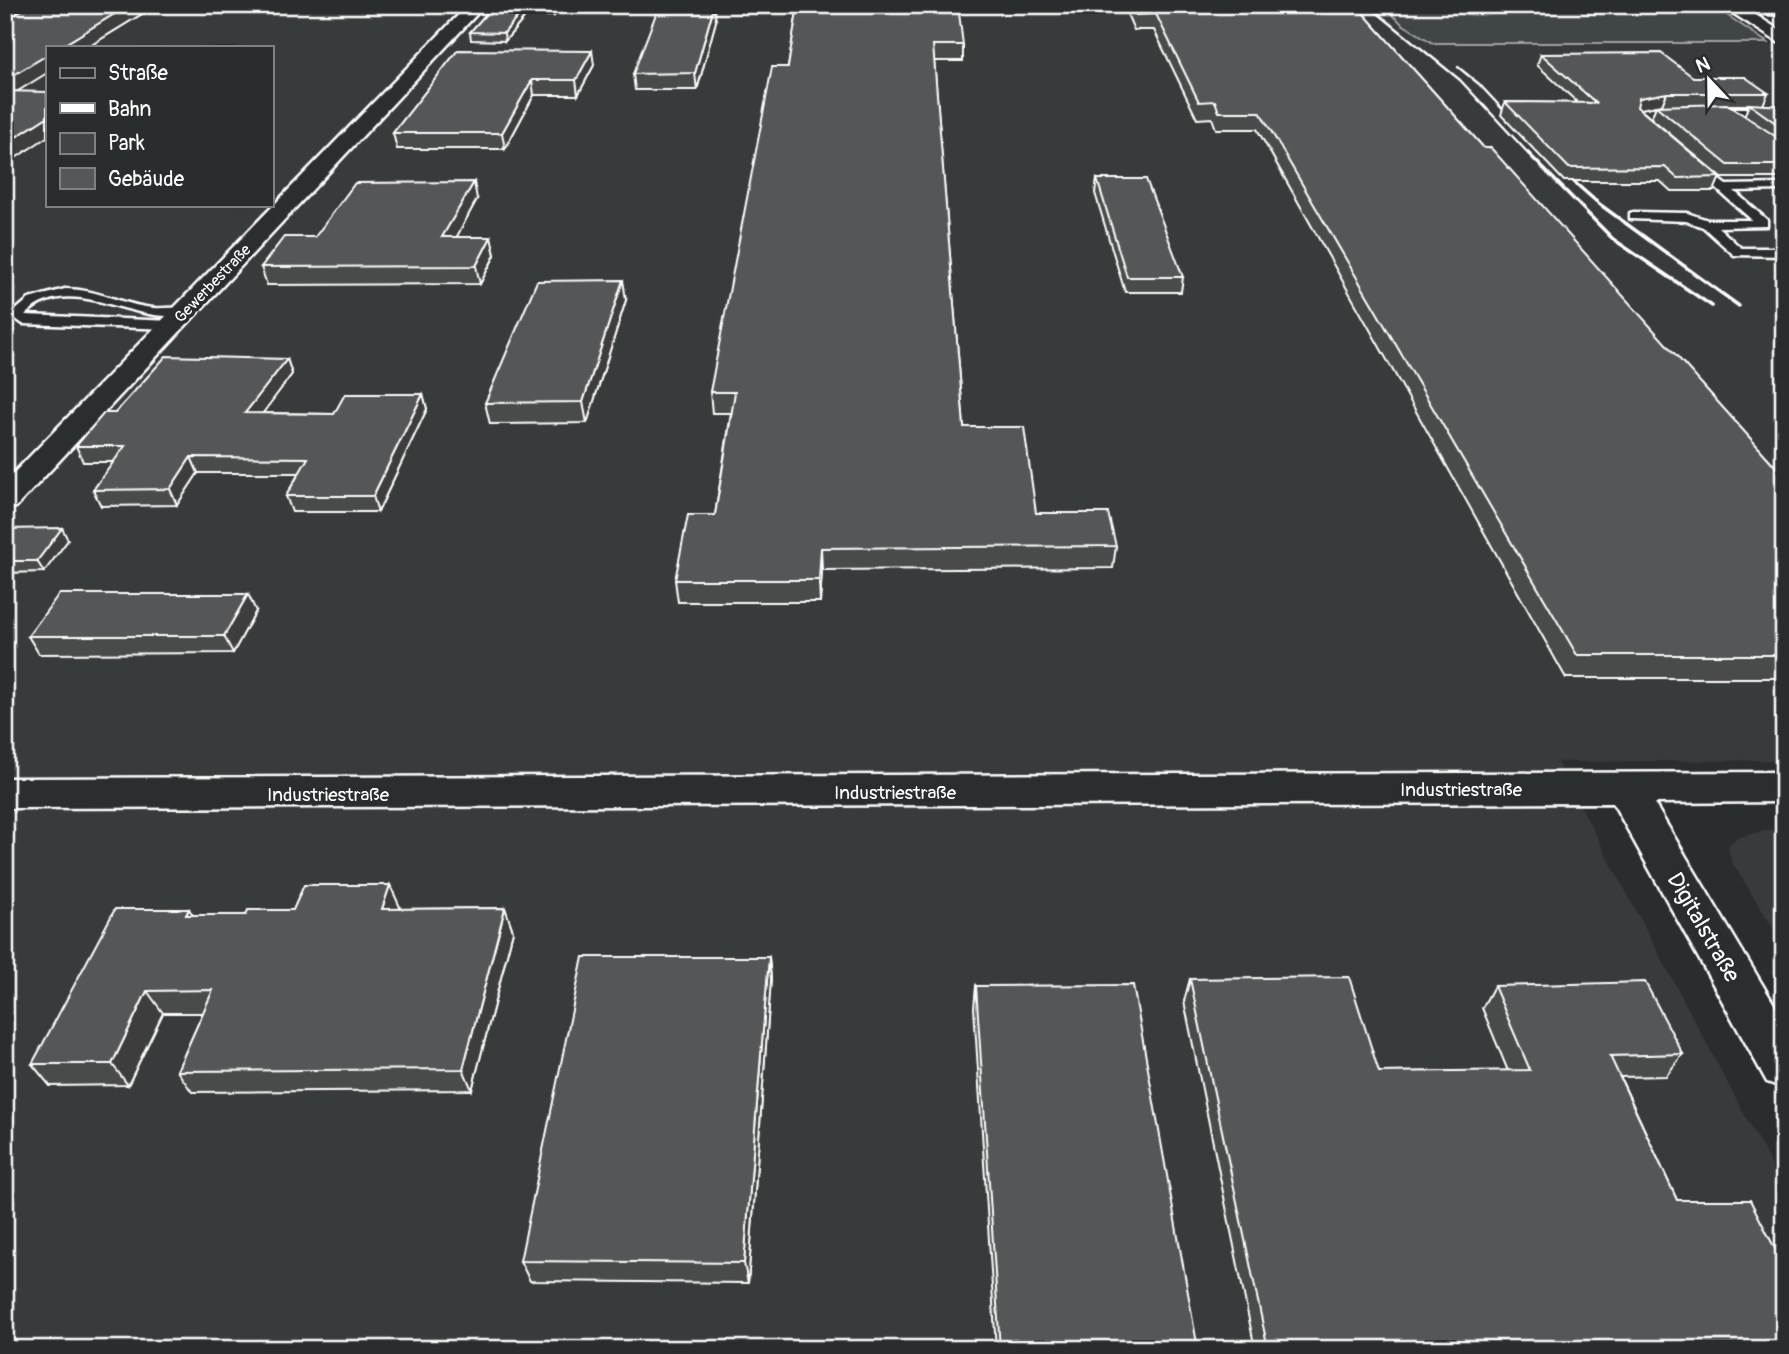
<svg xmlns="http://www.w3.org/2000/svg" width="1789" height="1354" viewBox="0 0 1789 1354" font-family="Pangolin,sans-serif">
<style>
.built{fill:#373a3b;fill-rule:evenodd}
.green{fill:#414445;stroke:#a0a2a2;stroke-width:2}
.lines{fill:none;stroke-linecap:round;stroke-linejoin:round}
.lane-casing{stroke:#fff;stroke-width:5}
.street-casing{stroke:#fff;stroke-width:5}
.lane{fill:#2a2d2e;fill-rule:evenodd}
.street{fill:#2a2d2e;fill-rule:evenodd}
.rail-far1{stroke:#fff;stroke-width:2.5}
.rail{stroke:#fff;stroke-width:3.5}
.wall{fill:#494b4c;stroke:#fff;stroke-width:2;fill-rule:evenodd}
.shaded-wall{fill:#3c3d3e;stroke:#fff;stroke-width:2}
.building{fill:#555758;stroke:#fff;stroke-width:2}
.labels{text-anchor:middle;stroke-width:7;stroke-linejoin:round;paint-order:stroke}
.far-street-label{font-size:16px;fill:#fff;stroke:#2a2d2e}
.street-label{font-size:19px;fill:#fff;stroke:#2a2d2e}
.near-street-label{font-size:23px;fill:#fff;stroke:#2a2d2e}
</style>
<rect width="100%" height="100%" fill="#2a2d2e"/>
<filter id="ink" filterUnits="userSpaceOnUse"><feTurbulence type="fractalNoise" baseFrequency=".0143" numOctaves="2"/><feDisplacementMap in="SourceGraphic" scale="14" xChannelSelector="R" yChannelSelector="G"/><feConvolveMatrix kernelMatrix="1 2 1 2 8 2 1 2 1" color-interpolation-filters="sRGB"/></filter>
<g filter="url(#ink)">
<!-- built -->
<g class="built">
<path d="M5 5H1383L1402 24 1434 43H1768L1784 53V760L1557 762 1784 1189V1349H5ZM47 47H271V205H47Z"/>
<path d="M1767 830H1784V945L1731 861 1728 846 1736 838Z"/>
</g>
<!-- green -->
<path class="green" d="M1383 5H1712L1768 43H1433L1402 24Z"/>
<g class="lines">
<defs>
<g id="lane">
<path d="M1734 7 1784 9V15L1731 12Z"/>
<path d="M1784 108V114H1711L1706 111 1711 108Z"/>
<path d="M1698 164 1726 185 1784 184V190L1734 191 1767 220V226L1718 227 1741 248H1784V256L1734 255 1703 227 1686 221 1630 219V213L1634 212 1687 213 1708 220H1752L1694 169 1692 167Z"/>
<path d="M65 289C99 289 122 305 153 308 165 309 182 305 191 312 185 317 178 316 170 316 123 317 66 274 25 315L172 321 179 325 172 329 23 324 10 315 29 299Z"/>
</g>
<g id="street">
<path d="M468 5H485L16 507 5 509V482Z"/>
<path d="M1720 5H1740L1784 33V46Z"/>
<path d="M1784 772V802L1654 803 1784 1021V1088L1767 1082 1613 803 5 808V778Z"/>
</g>
</defs>
<!-- lane casing -->
<use href="#lane" class="lane-casing"/>
<!-- street casing -->
<use href="#street" class="street-casing"/>
<!-- lane -->
<use href="#lane" class="lane"/>
<!-- street -->
<use href="#street" class="street"/>
<!-- rail-far1 -->
<g class="rail-far1">
<path d="M1369 6 1460 80 1529 154"/>
<path d="M1458 67 1479 84 1508 115"/>
</g>
<!-- rail -->
<g class="rail">
<path d="M1527 152 1613 239 1712 306"/>
<path d="M1573 181 1598 203 1739 306"/>
</g>
</g>
<!-- wall -->
<g class="wall">
<path d="M31 5H181L175 9H150L88 47H47L17 91Z"/>
<path d="M494 5H562L554 16H526L505 41 471 40 470 32Z"/>
<path d="M798 5 963 45V61H934L964 427 1036 513 1116 546 1113 568 822 570 820 602H678L675 580 715 515 731 413H712L710 392 788 67Z"/>
<path d="M1123 5H1356L1484 148 1784 476V678H1566L1257 129H1216L1212 118 1197 119 1154 30H1134Z"/>
<path d="M716 21 697 90H635L633 74Z"/>
<path d="M458 50 594 65 578 95H534L505 149H397L393 133Z"/>
<path d="M1541 54 1693 77 1768 93 1763 105 1784 106V178H1722L1651 118 1656 106 1640 109 1720 177 1714 191H1671L1660 181H1564L1501 115 1505 102 1578 103 1537 65ZM1729 105H1749L1744 116Z"/>
<path d="M1097 179 1183 277 1181 292H1125L1095 193Z"/>
<path d="M477 199 456 237H491L495 255 480 284 267 285 261 267 315 237Z"/>
<path d="M626 300 587 423 490 424 485 403Z"/>
<path d="M287 359 292 374 262 413 334 414 423 394 427 409 378 512H292L286 496 299 473H198L177 505 101 506 93 490 114 462H83L76 446 115 413Z"/>
<path d="M5 529 68 540 44 572 5 573Z"/>
<path d="M256 611 233 653 39 654 28 636Z"/>
<path d="M400 907 399 909 505 908 513 931 472 1090 192 1092 177 1071 203 1013H163L128 1085 50 1086 32 1064 193 915H246L293 910Z"/>
<path d="M769 957 771 979 748 1283 530 1281 520 1261Z"/>
<path d="M1190 979 1379 1072 1508 1071 1482 1008 1494 986 1683 1054 1666 1076 1620 1077 1677 1200 1784 1349H1255L1184 1001Z"/>
<path d="M976 986 1198 1349H996L974 1008Z"/>
</g>
<!-- shaded-wall -->
<g class="shaded-wall">
<path d="M5 5H30L5 19Z"/>
<path d="M129 5H149L150 9 88 47H60Z"/>
<path d="M555 5H562L554 16 552 8Z"/>
<path d="M714 6 716 21 697 90 695 73Z"/>
<path d="M525 8 526 16 505 41 504 33Z"/>
<path d="M592 51 594 65 578 95 576 80Z"/>
<path d="M47 55V73L5 99V80Z"/>
<path d="M532 80 534 95 505 149 502 133Z"/>
<path d="M1667 93 1662 105 1635 110 1639 98Z"/>
<path d="M47 117V137L5 165V144Z"/>
<path d="M474 182 477 199 447 255 442 237Z"/>
<path d="M491 237 495 255 480 284 476 266Z"/>
<path d="M623 280 626 300 587 423 583 402Z"/>
<path d="M287 359 292 374 251 429 245 413Z"/>
<path d="M423 394 427 409 378 512 373 496Z"/>
<path d="M191 457 198 473 177 505 170 489Z"/>
<path d="M62 528 68 540 44 572 37 561Z"/>
<path d="M821 548 822 570 820 602 819 580Z"/>
<path d="M248 594 256 611 233 653 224 636Z"/>
<path d="M390 885 400 907 392 932 382 909Z"/>
<path d="M505 908 513 931 472 1090 463 1069Z"/>
<path d="M189 909 203 931 186 915Z"/>
<path d="M769 957 771 979 748 1283 744 1263Z"/>
<path d="M147 991 163 1013 128 1085 112 1064Z"/>
<path d="M5 1139 13 1147 5 1162Z"/>
</g>
<!-- building -->
<g class="building">
<path d="M31 5H129L60 47H47V55L5 80V19Z"/>
<path d="M494 5H555L552 8H525L504 33 470 32Z"/>
<path d="M798 5H958L963 45H933L964 427H1024L1036 513H1108L1116 546 821 548 819 580H675L688 515H715L735 392H710L772 67H788Z"/>
<path d="M1132 5H1356L1484 148H1491L1784 476V655H1577L1260 112H1219L1215 101 1199 102 1156 14 1136 15Z"/>
<path d="M659 6H714L695 73 633 74Z"/>
<path d="M458 50 592 51 576 80H532L502 133H393Z"/>
<path d="M1661 53 1693 77H1745L1768 93H1667L1639 98 1637 107 1720 177 1677 178 1665 167 1569 168 1505 102 1596 103 1541 54Z"/>
<path d="M5 91 47 92V117L5 144Z"/>
<path d="M1727 104 1784 142V165H1728L1656 106Z"/>
<path d="M1749 104 1784 106V129Z"/>
<path d="M1097 179H1146L1183 277H1127Z"/>
<path d="M474 182 442 237H491L476 266 261 267 284 237H315L355 183Z"/>
<path d="M623 280 583 402 485 403 537 281Z"/>
<path d="M166 356 287 359 245 413 334 414 345 394H423L373 496H286L308 458 191 457 170 489 93 490 125 446H76L104 413H115Z"/>
<path d="M62 528 37 561H5V529Z"/>
<path d="M59 594H248L224 636H28Z"/>
<path d="M304 885H390L382 909 505 908 463 1069 177 1071 213 990 147 991 112 1064H32L115 909H189L186 915H246L248 910H293Z"/>
<path d="M583 957H769L744 1263 520 1261Z"/>
<path d="M1349 977 1379 1072 1530 1070 1494 986 1645 982 1683 1054 1610 1056 1677 1200H1750L1784 1266V1349H1268L1190 979Z"/>
<path d="M1133 985 1198 1349H1000L976 986Z"/>
</g>
</g>
<g class="labels">
<!-- far-street labels -->
<g class="far-street-label">
<text transform="translate(212 283) rotate(-46)" y="6">Gewerbestraße</text>
</g>
<!-- street labels -->
<g class="street-label">
<text x="1461" y="796">Industriestraße</text>
<text x="895" y="799">Industriestraße</text>
<text x="328" y="801">Industriestraße</text>
</g>
<!-- near-street labels -->
<g class="near-street-label">
<text transform="translate(1704 927) rotate(60)" y="8">Digitalstraße</text>
</g>
</g>
<!-- margin -->
<rect width="1789" height="1354" fill="none" stroke="#2a2d2e" stroke-width="28"/>
<rect x="14" y="14" width="1761" height="1326" fill="none" stroke="#fff" stroke-width="2.5" filter="url(#ink)"/>
<!-- legend -->
<rect x="46" y="46" width="228" height="161" fill="#2a2d2e" stroke="#7f8182" stroke-width="2"/>
<rect x="60" y="68" width="35" height="10" fill="#2a2d2e" stroke="#7f8182" stroke-width="2"/>
<text x="108" y="80" font-size="21" fill="#ffffff">Straße</text>
<rect x="60" y="103" width="35" height="10" fill="#ffffff" stroke="#7f8182" stroke-width="2"/>
<text x="108" y="116" font-size="21" fill="#ffffff">Bahn</text>
<rect x="60" y="133" width="35" height="21" fill="#414445" stroke="#7f8182" stroke-width="2"/>
<text x="108" y="150" font-size="21" fill="#ffffff">Park</text>
<rect x="60" y="168" width="35" height="21" fill="#555758" stroke="#7f8182" stroke-width="2"/>
<text x="108" y="186" font-size="21" fill="#ffffff">Gebäude</text>
<!-- north arrow -->
<g transform="translate(1709 80) rotate(338)" stroke="#2a2d2e" stroke-width="5" paint-order="stroke">
<path d="M0-5L12 26L0 18L-12 26Z" fill="#ffffff"/>
<text y="-10" font-size="19" font-weight="bold" text-anchor="middle" fill="#ffffff">N</text>
</g>
</svg>
